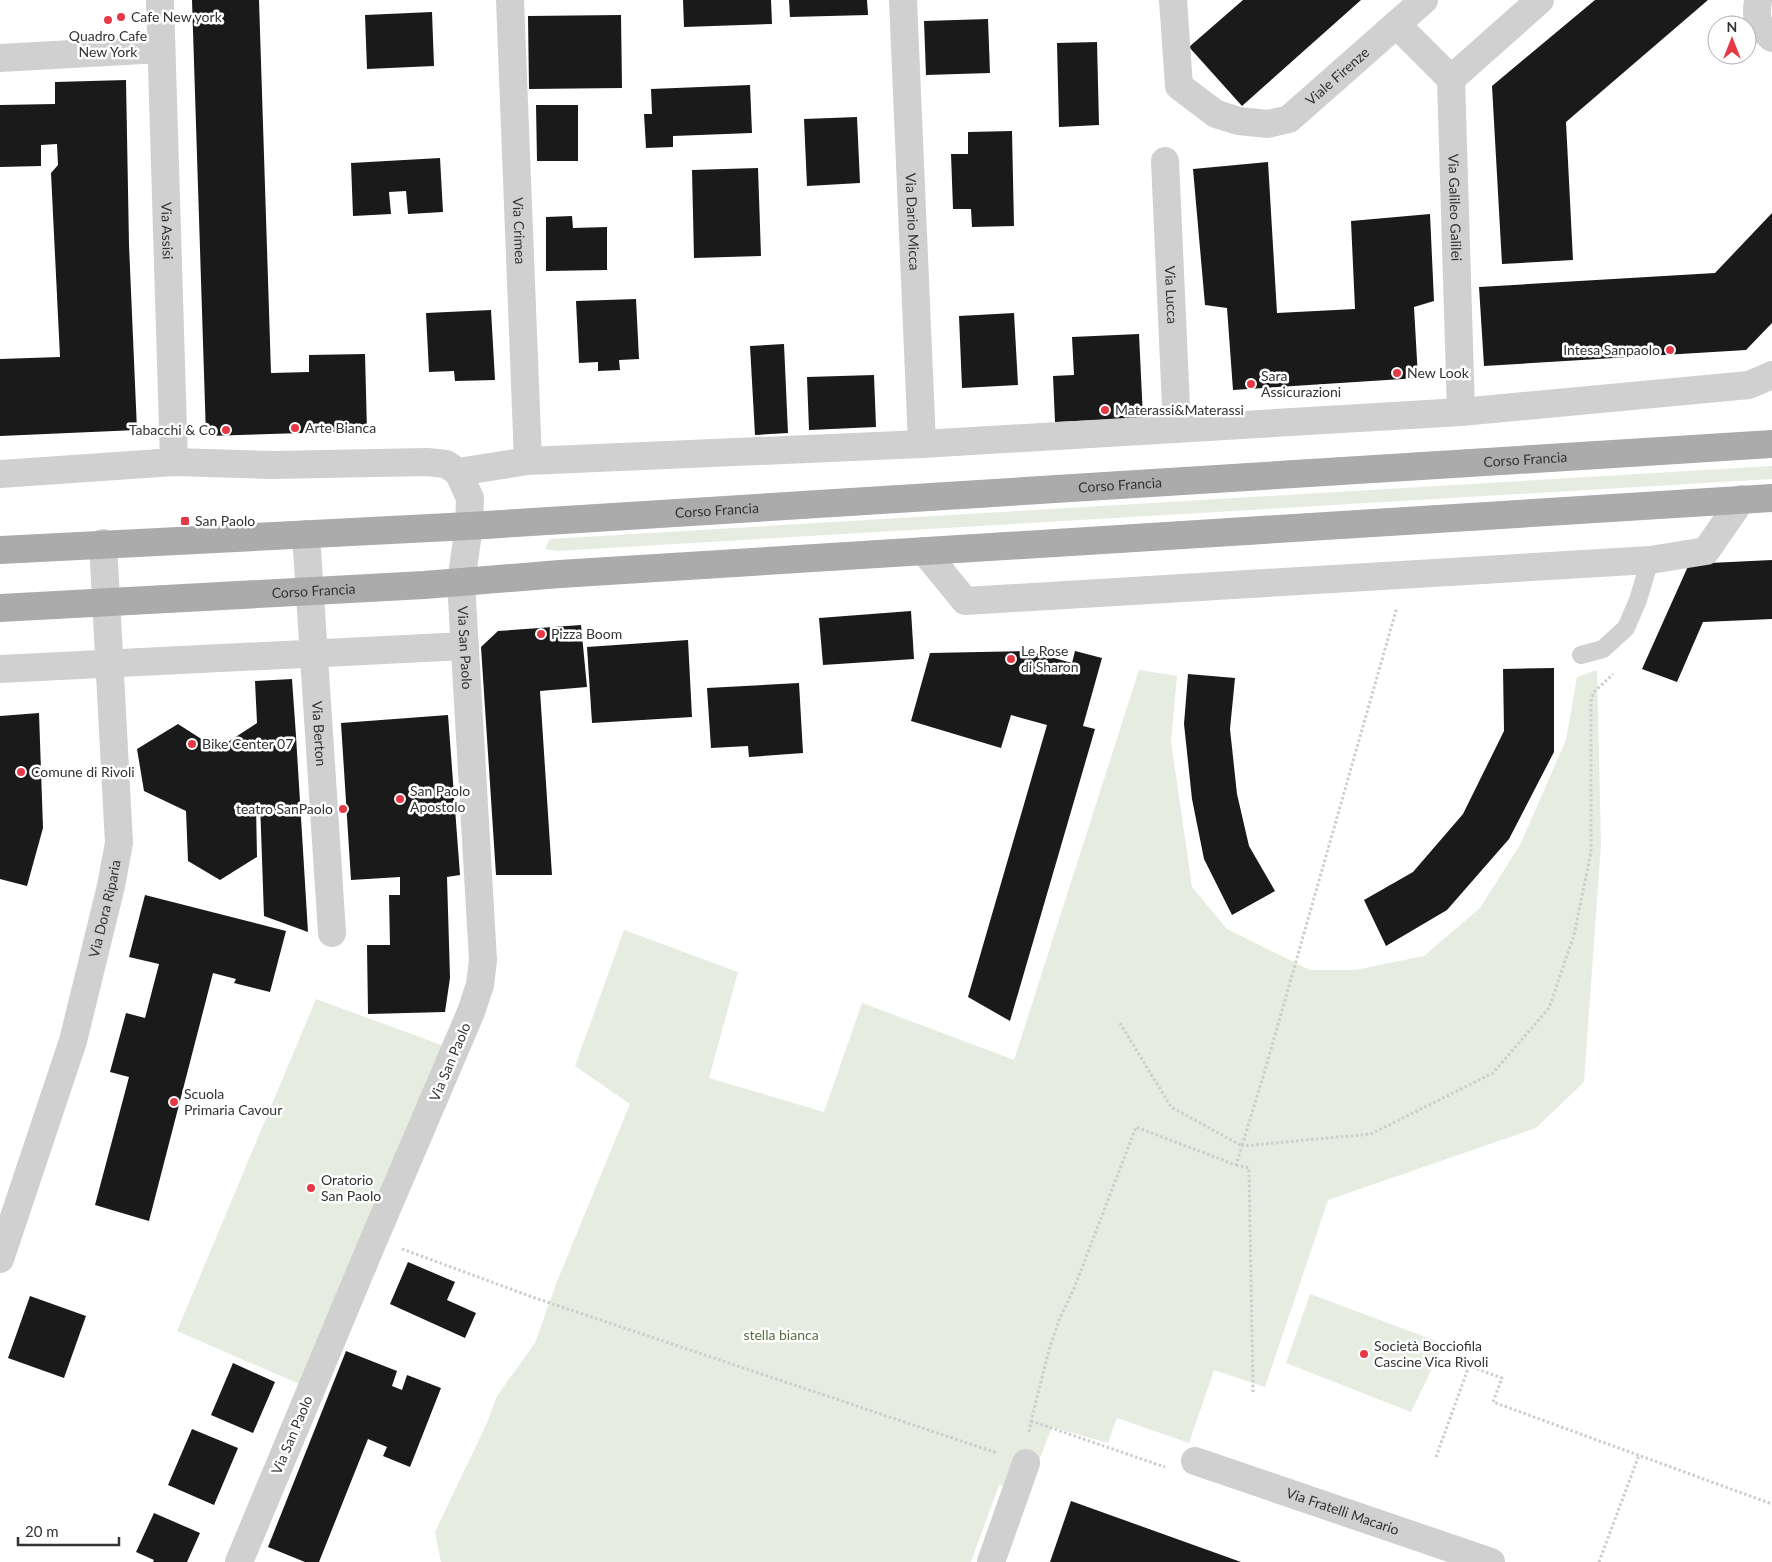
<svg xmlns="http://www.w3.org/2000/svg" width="1772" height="1562" viewBox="0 0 1772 1562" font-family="Lato,sans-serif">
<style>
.green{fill:#e6ecdf}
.building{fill:#1a1a1a}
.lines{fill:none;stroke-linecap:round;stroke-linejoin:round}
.path{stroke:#cdcdcd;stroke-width:3;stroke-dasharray:2.5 2.5;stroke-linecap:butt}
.lane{stroke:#d0d0d0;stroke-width:18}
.street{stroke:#d0d0d0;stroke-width:28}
.primary{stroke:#ababab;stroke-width:28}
.poi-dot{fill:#e63946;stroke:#fff;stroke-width:2}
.labels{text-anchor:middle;stroke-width:5;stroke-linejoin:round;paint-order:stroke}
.poi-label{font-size:14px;fill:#333;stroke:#fff;text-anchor:start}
.street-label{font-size:14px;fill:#333;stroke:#fff}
.park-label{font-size:14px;fill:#56703f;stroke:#fff}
</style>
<rect width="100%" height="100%" fill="#fff"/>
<!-- green -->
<g class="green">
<path d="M1772 466V479L557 551 545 549 550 539Z"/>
<path d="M1139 670 1177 676 1171 742 1192 887 1227 929 1310 970H1355L1424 956 1480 908 1520 845 1566 740 1577 677 1597 670 1601 844 1584 1082 1536 1128 1328 1200 1265 1387 1214 1370 1189 1443 1117 1418 1108 1443 1052 1427 1027 1492 999 1485 971 1562H441L435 1532 486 1425 497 1396 535 1343 556 1284 630 1104 575 1066 624 930 738 972 709 1078 824 1112 862 1003 1014 1060Z"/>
<path d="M316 999 444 1046 304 1386 177 1331Z"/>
<path d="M1310 1294 1444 1344 1411 1412 1286 1363Z"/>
</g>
<!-- building -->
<g class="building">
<path d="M192 0H259L271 373 309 372V355L365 354 367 431 206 436Z"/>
<path d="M683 0H771L772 24 684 27Z"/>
<path d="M789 0H867L868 15 790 17Z"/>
<path d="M1243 0H1361L1242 106 1189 47Z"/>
<path d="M1595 0H1708L1566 122 1573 260 1502 264 1492 86Z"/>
<path d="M432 12 434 66 367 69 365 15Z"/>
<path d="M621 15 622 88 529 89 528 16Z"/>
<path d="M988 19 990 73 926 75 924 21Z"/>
<path d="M1097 42 1099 125 1059 127 1057 43Z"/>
<path d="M126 80 129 245 137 430 0 436V359L60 357 51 173 58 165 57 144 41 145V166L0 167V105L55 104V82Z"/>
<path d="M750 85 752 133 673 136V147L646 148 644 114H652L651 89Z"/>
<path d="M536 105H578V161H537Z"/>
<path d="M857 117 860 183 807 186 804 119Z"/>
<path d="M1012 131 1014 226 972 227 971 209H953L951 154H968V132Z"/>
<path d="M440 158 443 212 408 214 406 191 389 192 391 214 353 216 351 163Z"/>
<path d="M1268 162 1277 313 1355 309 1351 221 1430 214 1434 301 1414 307 1418 378 1233 390 1227 308 1205 305 1193 169Z"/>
<path d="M758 168 761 256 694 258 692 170Z"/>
<path d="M1772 213V323L1746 350 1484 366 1479 287 1715 273Z"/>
<path d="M572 216 573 228 607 227V270L546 271V217Z"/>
<path d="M636 299 639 359 619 360 620 370 598 371V362L579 363 576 301Z"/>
<path d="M491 310 495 380 455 381 454 371 429 372 426 313Z"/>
<path d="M1014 313 1018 385 962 388 959 316Z"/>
<path d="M1139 334 1143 418 1055 422 1053 376 1074 375 1072 337Z"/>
<path d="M784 344 788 433 755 435 750 346Z"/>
<path d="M874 375 876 427 809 430 807 377Z"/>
<path d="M1772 560V619L1703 622 1677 682 1642 669 1689 564Z"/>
<path d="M911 611 914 659 823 665 819 618Z"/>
<path d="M581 625 587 687 540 691 552 875H496L481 647 498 631Z"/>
<path d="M688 640 692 717 592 723 587 647Z"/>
<path d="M1029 651 1072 663 1075 651 1102 658 1083 726 1095 729 1010 1021 968 997 1047 725 1011 715 1001 748 911 721 930 653Z"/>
<path d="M1554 668V752L1509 839 1447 910 1386 946 1364 900 1413 872 1463 814 1504 731 1503 669Z"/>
<path d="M1188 674 1235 678 1230 729 1237 794 1249 846 1275 891 1232 915 1204 859 1192 799 1184 724Z"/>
<path d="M292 679 296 736 308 932 264 916 260 802 256 805 257 857 220 880 188 861 186 811 144 791 137 749 178 724 217 749 257 723 255 681Z"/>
<path d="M799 683 803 753 749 757 748 746 711 748 707 688Z"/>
<path d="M39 713 43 828 27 886 0 879V716Z"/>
<path d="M448 715 460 875 447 877 450 978 445 1012 368 1014 367 945H390L389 895H400V877L351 880 341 723Z"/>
<path d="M145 895 286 931 270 992 234 983 236 979 213 973 149 1221 95 1205 129 1077 110 1072 126 1013 145 1018 159 964 129 957Z"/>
<path d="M408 1262 455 1282 447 1300 476 1313 465 1338 390 1304Z"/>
<path d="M30 1296 86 1316 64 1378 8 1358Z"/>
<path d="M346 1351 397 1371 392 1386 402 1390 407 1375 441 1388 410 1467 383 1456 387 1447 368 1439 319 1562H305L268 1547Z"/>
<path d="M233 1363 275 1382 253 1433 211 1415Z"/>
<path d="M192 1429 238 1448 214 1505 168 1485Z"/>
<path d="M1071 1501 1241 1562H1050Z"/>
<path d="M154 1513 200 1533 187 1562H153L154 1560 136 1552Z"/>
</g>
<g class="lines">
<!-- path -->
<g class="path">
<path d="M1120 1023 1171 1107 1242 1146 1265 1070 1397 607"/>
<path d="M1236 1165 1249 1168 1253 1392"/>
<path d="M402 1249 535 1298 997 1453"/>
<path d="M1031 1421 1165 1467"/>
<path d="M1029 1432 1031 1421 1049 1350 1059 1320 1075 1286 1136 1127 1236 1165 1242 1146 1371 1134 1493 1073 1549 1008 1574 935 1591 852V701L1594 692 1613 674"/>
<path d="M1436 1457 1469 1366 1502 1378 1493 1402 1772 1504"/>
<path d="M1599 1562 1639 1455"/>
</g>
<!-- lane -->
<path class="lane" d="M1581 655 1603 649 1626 628 1638 600 1650 560"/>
<!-- street -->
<g class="street">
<path id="s1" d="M160 0 174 462"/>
<path id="s2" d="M510 0 528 461"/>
<path id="s3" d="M903 0 922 444"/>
<path id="s4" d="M1173 0 1179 86 1216 114 1239 121 1268 124 1289 119 1424 0"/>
<path d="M1758 0C1755 19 1757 26 1772 38"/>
<path id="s5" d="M1397 25 1451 79 1461 412"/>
<path d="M0 58 161 49"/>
<path d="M1451 79 1540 0"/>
<path id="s6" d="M1165 161 1177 429"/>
<path d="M458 472 528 461 922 444 1461 412 1749 385 1772 375"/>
<path id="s7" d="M0 474 174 462 272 465 427 462 446 464 458 472 470 498 469 526 461 582 483 960 480 985 471 1012 374 1239 239 1562"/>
<path id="s8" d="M306 534 332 933"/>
<path d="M925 552 965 601 1650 560 1706 551 1742 499"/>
<path d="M0 669 465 646"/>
<path id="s9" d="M0 1259 73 1041 111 886 119 843 103 543"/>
<path id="s10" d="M1195 1461 1491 1562"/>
<path d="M991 1562 1026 1463"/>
</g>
<!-- primary -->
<g class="primary">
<path id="s11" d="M0 550 469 526 1772 444"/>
<path id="s12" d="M0 608 424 585 560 574 1772 498"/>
</g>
</g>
<!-- markers -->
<g class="poi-dot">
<circle cx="121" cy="17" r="5"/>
<circle cx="108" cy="20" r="5"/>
<circle cx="1670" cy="350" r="5"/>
<circle cx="1397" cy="373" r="5"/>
<circle cx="1251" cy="384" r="5"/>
<circle cx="1105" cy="410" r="5"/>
<circle cx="295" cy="428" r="5"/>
<circle cx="226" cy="430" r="5"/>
<rect x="180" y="516" width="10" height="10" rx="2.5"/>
<circle cx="541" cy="634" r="5"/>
<circle cx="1011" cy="659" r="5"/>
<circle cx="192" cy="744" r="5"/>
<circle cx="21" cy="772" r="5"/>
<circle cx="400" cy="799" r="5"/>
<circle cx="343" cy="809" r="5"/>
<circle cx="174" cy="1102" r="5"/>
<circle cx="311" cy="1188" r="5"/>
<circle cx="1364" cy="1354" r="5"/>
</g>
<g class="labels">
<!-- poi labels -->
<g class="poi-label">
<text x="131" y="22">Cafe New york</text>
<text x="108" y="41" text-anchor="middle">Quadro Cafe<tspan x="108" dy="16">New York</tspan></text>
<text x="1660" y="355" text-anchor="end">Intesa Sanpaolo</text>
<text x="1407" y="378">New Look</text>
<text x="1261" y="381">Sara<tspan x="1261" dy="16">Assicurazioni</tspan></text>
<text x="1115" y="415">Materassi&amp;Materassi</text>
<text x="305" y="433">Arte Bianca</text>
<text x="216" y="435" text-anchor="end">Tabacchi &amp; Co</text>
<text x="195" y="526">San Paolo</text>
<text x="551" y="639">Pizza Boom</text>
<text x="1021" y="656">Le Rose<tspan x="1021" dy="16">di Sharon</tspan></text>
<text x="202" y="749">Bike Center 07</text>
<text x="31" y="777">Comune di Rivoli</text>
<text x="410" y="796">San Paolo<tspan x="410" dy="16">Apostolo</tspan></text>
<text x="333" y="814" text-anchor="end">teatro SanPaolo</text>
<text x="184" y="1099">Scuola<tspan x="184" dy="16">Primaria Cavour</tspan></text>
<text x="321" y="1185">Oratorio<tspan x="321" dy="16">San Paolo</tspan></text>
<text x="1374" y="1351">Società Bocciofila<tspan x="1374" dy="16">Cascine Vica Rivoli</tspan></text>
</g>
<!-- street labels -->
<g class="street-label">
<text dy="5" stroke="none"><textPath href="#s4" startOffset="272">Viale Firenze</textPath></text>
<text dy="5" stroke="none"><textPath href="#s5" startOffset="205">Via Galileo Galilei</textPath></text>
<text dy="5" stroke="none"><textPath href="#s3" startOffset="222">Via Dario Micca</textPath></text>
<text dy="5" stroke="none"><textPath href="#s1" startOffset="231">Via Assisi</textPath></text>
<text dy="5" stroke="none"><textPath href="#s2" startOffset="231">Via Crimea</textPath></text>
<text dy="5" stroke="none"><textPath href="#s6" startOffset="134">Via Lucca</textPath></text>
<text dy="5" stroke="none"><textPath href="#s11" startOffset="1528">Corso Francia</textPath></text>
<text dy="5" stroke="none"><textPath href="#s11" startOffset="1122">Corso Francia</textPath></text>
<text dy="5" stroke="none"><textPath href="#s11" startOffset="718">Corso Francia</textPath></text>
<text dy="5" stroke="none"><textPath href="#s12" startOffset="314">Corso Francia</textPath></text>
<text dy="5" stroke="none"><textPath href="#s7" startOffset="640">Via San Paolo</textPath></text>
<text dy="5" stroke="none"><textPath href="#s8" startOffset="200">Via Berton</textPath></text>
<text dy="5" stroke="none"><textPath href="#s9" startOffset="366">Via Dora Riparia</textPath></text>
<text transform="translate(450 1062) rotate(-67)" y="5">Via San Paolo</text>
<text transform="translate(292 1435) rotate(-67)" y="5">Via San Paolo</text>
<text dy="5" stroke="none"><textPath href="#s10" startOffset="156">Via Fratelli Macario</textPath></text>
</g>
<!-- park labels -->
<g class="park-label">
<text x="781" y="1340">stella bianca</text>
</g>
</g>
<!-- north arrow -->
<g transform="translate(1732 40)"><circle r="24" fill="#ffffff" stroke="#adadad"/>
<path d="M0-4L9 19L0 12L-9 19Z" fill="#e63946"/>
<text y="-8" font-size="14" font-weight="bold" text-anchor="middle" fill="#333333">N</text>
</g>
<!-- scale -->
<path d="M18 1537v8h101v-8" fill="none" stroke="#333333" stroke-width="2.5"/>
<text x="25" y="1537" font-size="15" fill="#333333" stroke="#ffffff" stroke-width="4" paint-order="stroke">20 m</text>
</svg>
